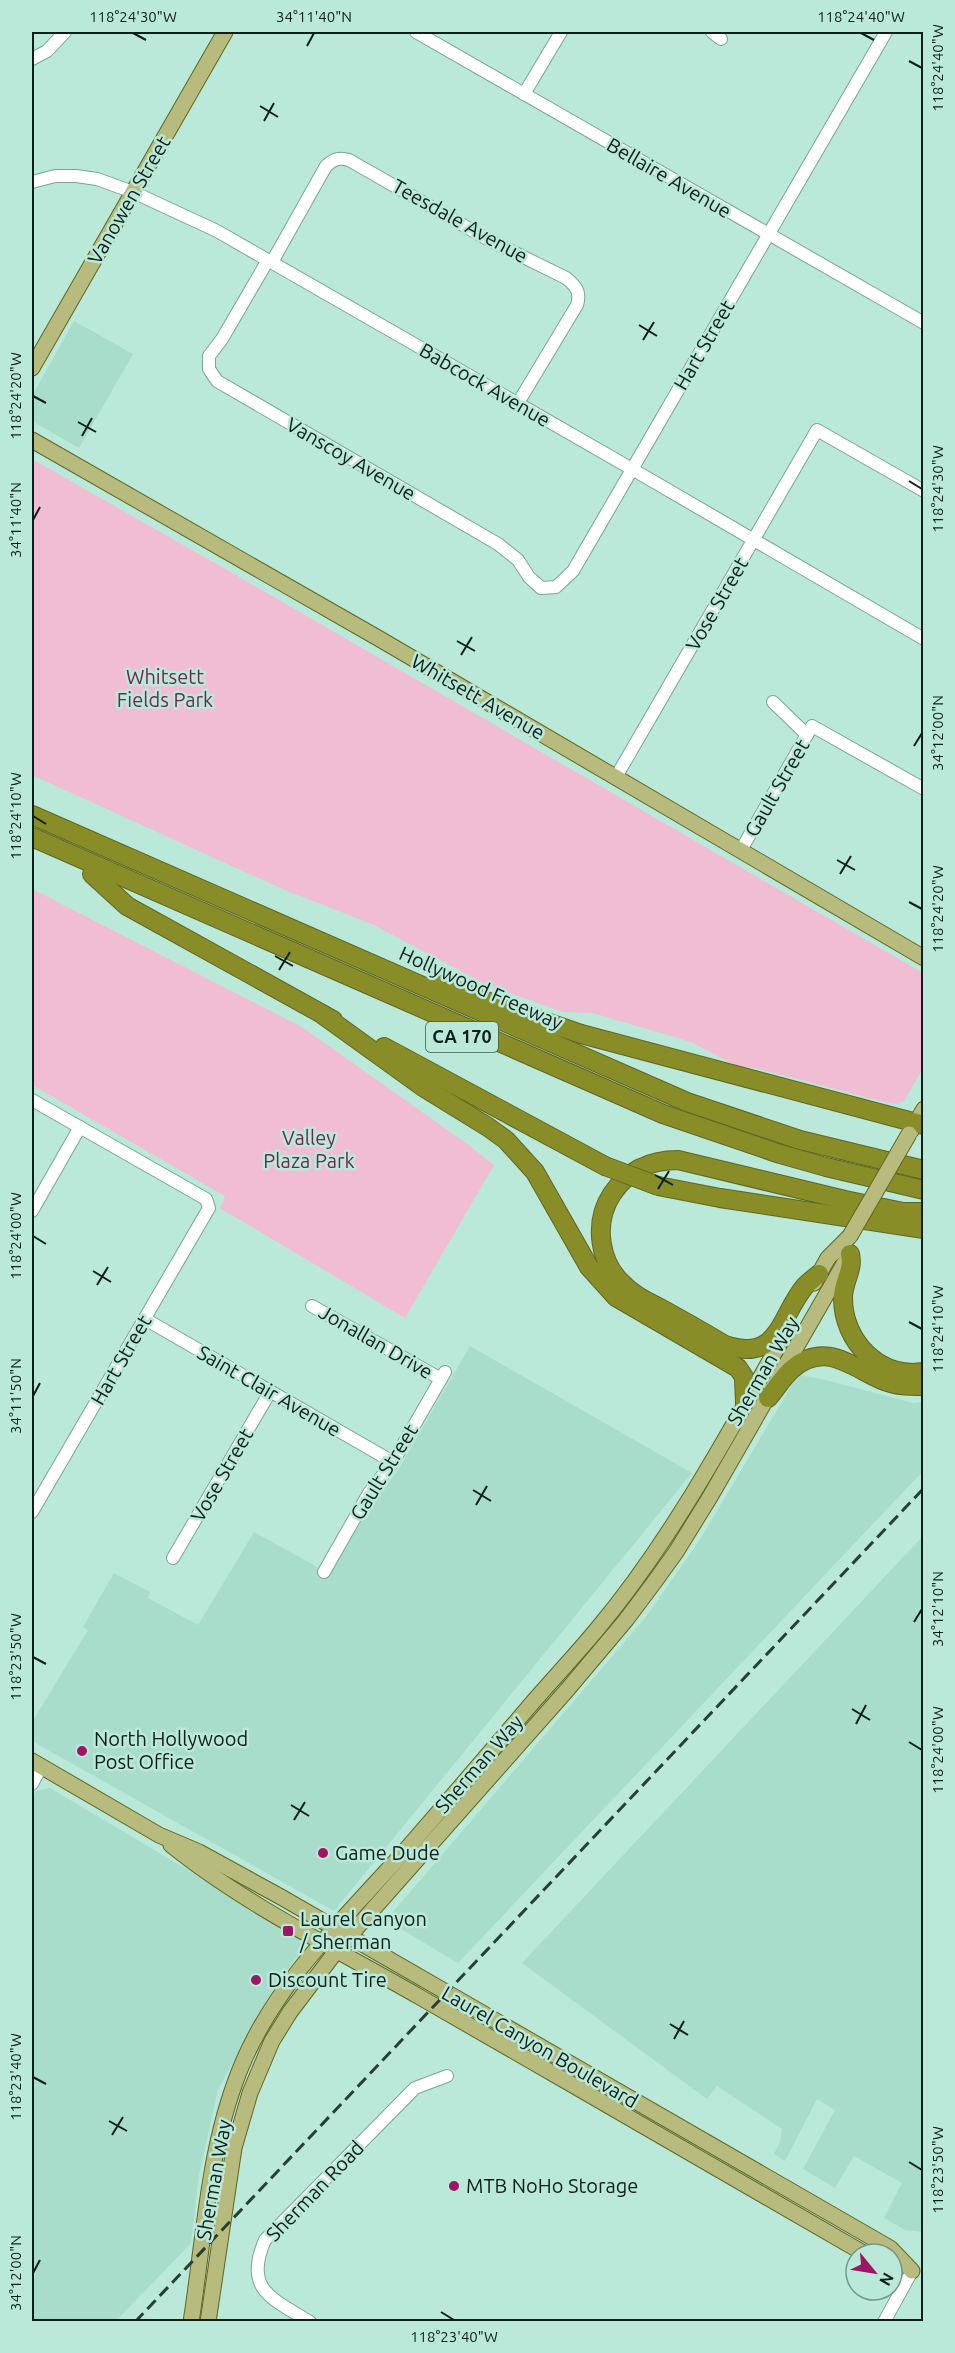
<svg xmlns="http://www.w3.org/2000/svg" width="955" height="2353" viewBox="0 0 955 2353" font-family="Ubuntu,sans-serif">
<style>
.built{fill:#a7ddca}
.green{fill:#f0bdd2}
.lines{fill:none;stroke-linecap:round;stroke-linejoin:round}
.minor-casing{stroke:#79a496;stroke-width:14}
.major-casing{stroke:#5e6623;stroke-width:17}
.highway-casing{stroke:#5e6623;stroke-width:20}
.minor{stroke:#fff;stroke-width:12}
.major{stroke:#b8bb7e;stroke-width:15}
.highway{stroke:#898d28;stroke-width:18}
.rail{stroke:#283e37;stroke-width:3;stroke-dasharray:12 6;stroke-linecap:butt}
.major-bridge-casing{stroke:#5e6623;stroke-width:17;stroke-linecap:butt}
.highway-bridge-casing{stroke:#5e6623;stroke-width:20;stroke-linecap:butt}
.major-bridge{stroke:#b8bb7e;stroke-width:15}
.highway-bridge{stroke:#898d28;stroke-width:18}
.ticks{fill:none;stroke:#0d1f1a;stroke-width:2}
.poi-dot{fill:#9d1564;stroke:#bbe9d9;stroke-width:2}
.labels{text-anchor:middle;stroke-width:5;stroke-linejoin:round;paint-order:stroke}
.shield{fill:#bbe9d9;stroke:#415c53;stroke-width:1.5}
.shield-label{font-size:18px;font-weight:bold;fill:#0d1f1a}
.street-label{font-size:20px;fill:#0d1f1a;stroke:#bbe9d9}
.park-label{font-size:20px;fill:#72284d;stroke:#bbe9d9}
.poi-label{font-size:20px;fill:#0d1f1a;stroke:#bbe9d9;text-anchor:start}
.neatline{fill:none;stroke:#0d1f1a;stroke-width:2}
.ticks-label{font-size:15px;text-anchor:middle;fill:#0d1f1a}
</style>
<rect width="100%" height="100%" fill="#bbe9d9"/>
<!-- built -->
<g class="built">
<path d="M74 321 133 354 79 448 32 421V396Z"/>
<path d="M470 1346 692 1473 334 1911 32 1741V1722L88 1630 83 1627 114 1573 150 1592 148 1598 198 1625 254 1532 330 1574 374 1500 397 1472Z"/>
<path d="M798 1375 822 1379 913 1403 923 1402V1471L458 1963 386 1920 646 1617 699 1541Z"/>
<path d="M923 1536V2232L905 2230 884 2218 902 2183 854 2156 835 2188 803 2169 835 2110 817 2099 785 2161 774 2154 780 2142 782 2129 717 2086 707 2099 522 1963Z"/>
<path d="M50 1788 299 1936 303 1948 267 1999 218 2090 199 2175 191 2243 116 2321 32 2322V1798L36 1791Z"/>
</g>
<!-- green -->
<g class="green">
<path d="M32 459 222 567 923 973V1068L904 1101 898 1104 888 1103 755 1068 739 1067 691 1042 593 1013 563 1012 487 985 372 924 287 891 32 775Z"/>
<path d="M32 889 302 1027 470 1146 494 1165 405 1318 220 1208 225 1196 32 1085Z"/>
</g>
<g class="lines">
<defs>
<g id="minor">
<path d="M416 32 924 323"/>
<path d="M712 32 721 39"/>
<path d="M32 59 47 51 65 32"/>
<path d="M524 94 561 32"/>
<path d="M32 182 55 176H76L97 179 133 192 217 231 632 469 924 639"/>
<path d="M268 260 222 339 209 356V369L217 381 498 544 518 560 529 577 541 588 556 587 573 571 886 32"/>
<path d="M272 262 326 166C334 159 339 157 349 160L489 240 566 278C576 286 581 292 577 305L518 403"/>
<path d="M773 702 807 735"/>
<path d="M616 777 817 430 924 491"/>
<path d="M741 850 812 726 924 789"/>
<path d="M32 1100 206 1199 209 1208 32 1512"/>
<path d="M32 1211 80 1127"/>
<path d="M312 1306 441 1379"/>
<path d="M145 1319 393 1462"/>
<path d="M173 1558 270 1392"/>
<path d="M324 1572 369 1493 393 1462 445 1372"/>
<path d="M32 1784 41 1767"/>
<path d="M310 2322C273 2299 243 2290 265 2240L415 2088 447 2076"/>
<path d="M884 2322 912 2271"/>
</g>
<g id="major">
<path d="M32 368 225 32"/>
<path d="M32 440 378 638 924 958"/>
<path d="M911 1131 924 1109"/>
<path d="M814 1283 828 1258 850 1236"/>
<path d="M32 1761 159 1835 199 1852 281 1897 890 2248 912 2271"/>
<path d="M171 1845C244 1904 336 1949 418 1996 567 2082 717 2167 865 2254"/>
<path d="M191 2322C205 2234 208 2142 244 2060 280 1978 345 1918 403 1853 445 1805 486 1757 527 1709 550 1682 575 1656 598 1628 674 1537 730 1430 789 1327"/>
<path d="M208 2322 234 2148 250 2093 272 2041 290 2012 337 1950 567 1690 626 1620 653 1584 676 1552 710 1497 848 1257"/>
</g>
<g id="highway">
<path d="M32 815 687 1102 800 1140 924 1170"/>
<path d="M32 837 663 1114 780 1154 826 1167 924 1190"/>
<path d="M92 874 127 906 333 1020"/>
<path d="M440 985 581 1034 924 1125"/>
<path d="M323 1015 423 1087 488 1127 506 1140 535 1172 589 1267 616 1297 738 1368 744 1377 745 1403"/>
<path d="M384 1047 605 1166"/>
<path d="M658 1186 720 1198 924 1229"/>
<path d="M850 1254C854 1270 843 1281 843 1298 843 1341 879 1379 924 1372"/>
<path d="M819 1274C814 1278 809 1282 805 1286 779 1317 780 1363 725 1345 703 1332 682 1320 660 1308 648 1302 635 1296 625 1286 599 1264 593 1223 612 1194 628 1170 649 1160 678 1160L845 1200 903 1212H924"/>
<path d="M768 1398C776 1389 783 1377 792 1369 825 1341 850 1366 882 1380 896 1386 909 1386 924 1386"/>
</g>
</defs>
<!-- minor casing -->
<use href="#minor" class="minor-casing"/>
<!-- major casing -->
<use href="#major" class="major-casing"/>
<!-- highway casing -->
<use href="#highway" class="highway-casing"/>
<!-- minor -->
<use href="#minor" class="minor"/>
<!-- major -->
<use href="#major" class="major"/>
<!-- highway -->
<use href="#highway" class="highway"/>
<!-- rail -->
<path class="rail" d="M135 2322 924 1488"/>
<defs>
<path id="major-bridge" d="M850 1236 909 1134"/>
<path id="highway-bridge" d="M605 1166 658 1186"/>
</defs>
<!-- major-bridge casing -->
<use href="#major-bridge" class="major-bridge-casing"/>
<!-- highway-bridge casing -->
<use href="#highway-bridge" class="highway-bridge-casing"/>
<!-- major-bridge -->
<use href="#major-bridge" class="major-bridge"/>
<!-- highway-bridge -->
<use href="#highway-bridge" class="highway-bridge"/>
</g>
<!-- ticks -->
<path class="ticks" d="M133 33 146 40M861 33 874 40M307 46 314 33M909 61 922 68M260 106 278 117M264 121 274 103M639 325 657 336M643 340 654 322M33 396 46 403M78 422 96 432M82 436 92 418M909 481 922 489M33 520 40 507M457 641 475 651M461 655 472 637M914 746 922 733M33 816 46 824M837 860 855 870M840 874 851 856M909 902 922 909M275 956 293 966M279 970 290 952M655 1175 673 1185M658 1189 669 1171M33 1236 46 1244M93 1271 111 1282M97 1285 108 1267M909 1322 922 1329M33 1396 40 1383M473 1490 491 1501M476 1505 487 1486M914 1622 922 1609M33 1657 46 1664M852 1709 870 1720M856 1724 866 1705M909 1742 922 1750M291 1805 309 1816M294 1820 305 1802M670 2024 688 2035M674 2039 684 2021M33 2077 46 2084M109 2121 127 2131M112 2135 123 2117M909 2162 922 2170M33 2273 40 2260M441 2312 454 2320"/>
<!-- markers -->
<g class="poi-dot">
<circle cx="82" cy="1751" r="6"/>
<circle cx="323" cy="1853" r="6"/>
<rect x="282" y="1925" width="12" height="12" rx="3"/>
<circle cx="256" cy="1980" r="6"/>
<circle cx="454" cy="2186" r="6"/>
</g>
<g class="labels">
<!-- shield labels -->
<rect class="shield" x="426" y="1022" width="72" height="30" rx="4.5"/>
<g class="shield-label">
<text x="462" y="1043">CA 170</text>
</g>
<!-- street labels -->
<g class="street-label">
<text transform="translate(669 178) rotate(30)" y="7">Bellaire Avenue</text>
<text transform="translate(129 200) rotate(-60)" y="7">Vanowen Street</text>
<text transform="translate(460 221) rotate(29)" y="7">Teesdale Avenue</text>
<text transform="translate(704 345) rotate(-60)" y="7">Hart Street</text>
<text transform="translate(485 385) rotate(30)" y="7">Babcock Avenue</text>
<text transform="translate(351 459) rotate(30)" y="7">Vanscoy Avenue</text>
<text transform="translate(717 604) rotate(-60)" y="7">Vose Street</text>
<text transform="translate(478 697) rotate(30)" y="7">Whitsett Avenue</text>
<text transform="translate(777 788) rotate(-60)" y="7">Gault Street</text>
<text transform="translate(481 988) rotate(24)" y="7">Hollywood Freeway</text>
<text transform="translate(376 1342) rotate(30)" y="7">Jonallan Drive</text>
<text transform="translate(121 1360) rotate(-60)" y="7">Hart Street</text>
<text transform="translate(763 1371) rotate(-60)" y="7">Sherman Way</text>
<text transform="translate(269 1391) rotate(30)" y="7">Saint Clair Avenue</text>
<text transform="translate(384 1472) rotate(-58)" y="7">Gault Street</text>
<text transform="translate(222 1475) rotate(-60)" y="7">Vose Street</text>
<text transform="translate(479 1764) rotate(-49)" y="7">Sherman Way</text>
<text transform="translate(540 2047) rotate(30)" y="7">Laurel Canyon Boulevard</text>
<text transform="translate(214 2180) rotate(-80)" y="7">Sherman Way</text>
<text transform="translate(315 2191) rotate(-46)" y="7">Sherman Road</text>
</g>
<!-- park labels -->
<g class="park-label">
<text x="165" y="684">Whitsett<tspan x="165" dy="23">Fields Park</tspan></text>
<text x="309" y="1145">Valley<tspan x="309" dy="23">Plaza Park</tspan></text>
</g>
<!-- poi labels -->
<g class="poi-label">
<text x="94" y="1746">North Hollywood<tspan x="94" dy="23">Post Office</tspan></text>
<text x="335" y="1860">Game Dude</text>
<text x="300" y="1926">Laurel Canyon<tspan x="300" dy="23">/ Sherman</tspan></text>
<text x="268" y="1987">Discount Tire</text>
<text x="466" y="2193">MTB NoHo Storage</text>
</g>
</g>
<!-- border -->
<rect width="955" height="2353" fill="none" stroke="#bbe9d9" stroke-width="66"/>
<!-- north arrow -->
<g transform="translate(874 2272) rotate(120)"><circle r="28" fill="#bbe9d9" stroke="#75988d" stroke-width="1.5"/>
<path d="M0-4.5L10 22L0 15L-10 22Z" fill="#9d1564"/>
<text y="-9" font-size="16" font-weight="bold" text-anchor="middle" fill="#0d1f1a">N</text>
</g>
<rect x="33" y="33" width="889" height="2287" class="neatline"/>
<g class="ticks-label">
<text x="133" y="22">118°24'30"W</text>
<text x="314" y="22">34°11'40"N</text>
<text x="861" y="22">118°24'40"W</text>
<text transform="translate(938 68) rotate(-90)" y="5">118°24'40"W</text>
<text transform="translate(16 396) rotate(-90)" y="5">118°24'20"W</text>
<text transform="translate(938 489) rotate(-90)" y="5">118°24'30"W</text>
<text transform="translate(16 520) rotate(-90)" y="5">34°11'40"N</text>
<text transform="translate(938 733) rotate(-90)" y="5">34°12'00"N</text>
<text transform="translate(16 816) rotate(-90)" y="5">118°24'10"W</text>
<text transform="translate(938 909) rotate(-90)" y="5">118°24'20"W</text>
<text transform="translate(16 1236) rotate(-90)" y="5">118°24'00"W</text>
<text transform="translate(938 1329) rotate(-90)" y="5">118°24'10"W</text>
<text transform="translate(16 1396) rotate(-90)" y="5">34°11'50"N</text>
<text transform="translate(938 1609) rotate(-90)" y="5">34°12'10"N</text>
<text transform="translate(16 1657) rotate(-90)" y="5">118°23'50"W</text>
<text transform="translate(938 1750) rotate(-90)" y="5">118°24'00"W</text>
<text transform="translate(16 2077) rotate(-90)" y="5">118°23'40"W</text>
<text transform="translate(938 2170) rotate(-90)" y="5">118°23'50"W</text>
<text transform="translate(16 2273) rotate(-90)" y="5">34°12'00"N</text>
<text x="454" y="2342">118°23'40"W</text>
</g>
</svg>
